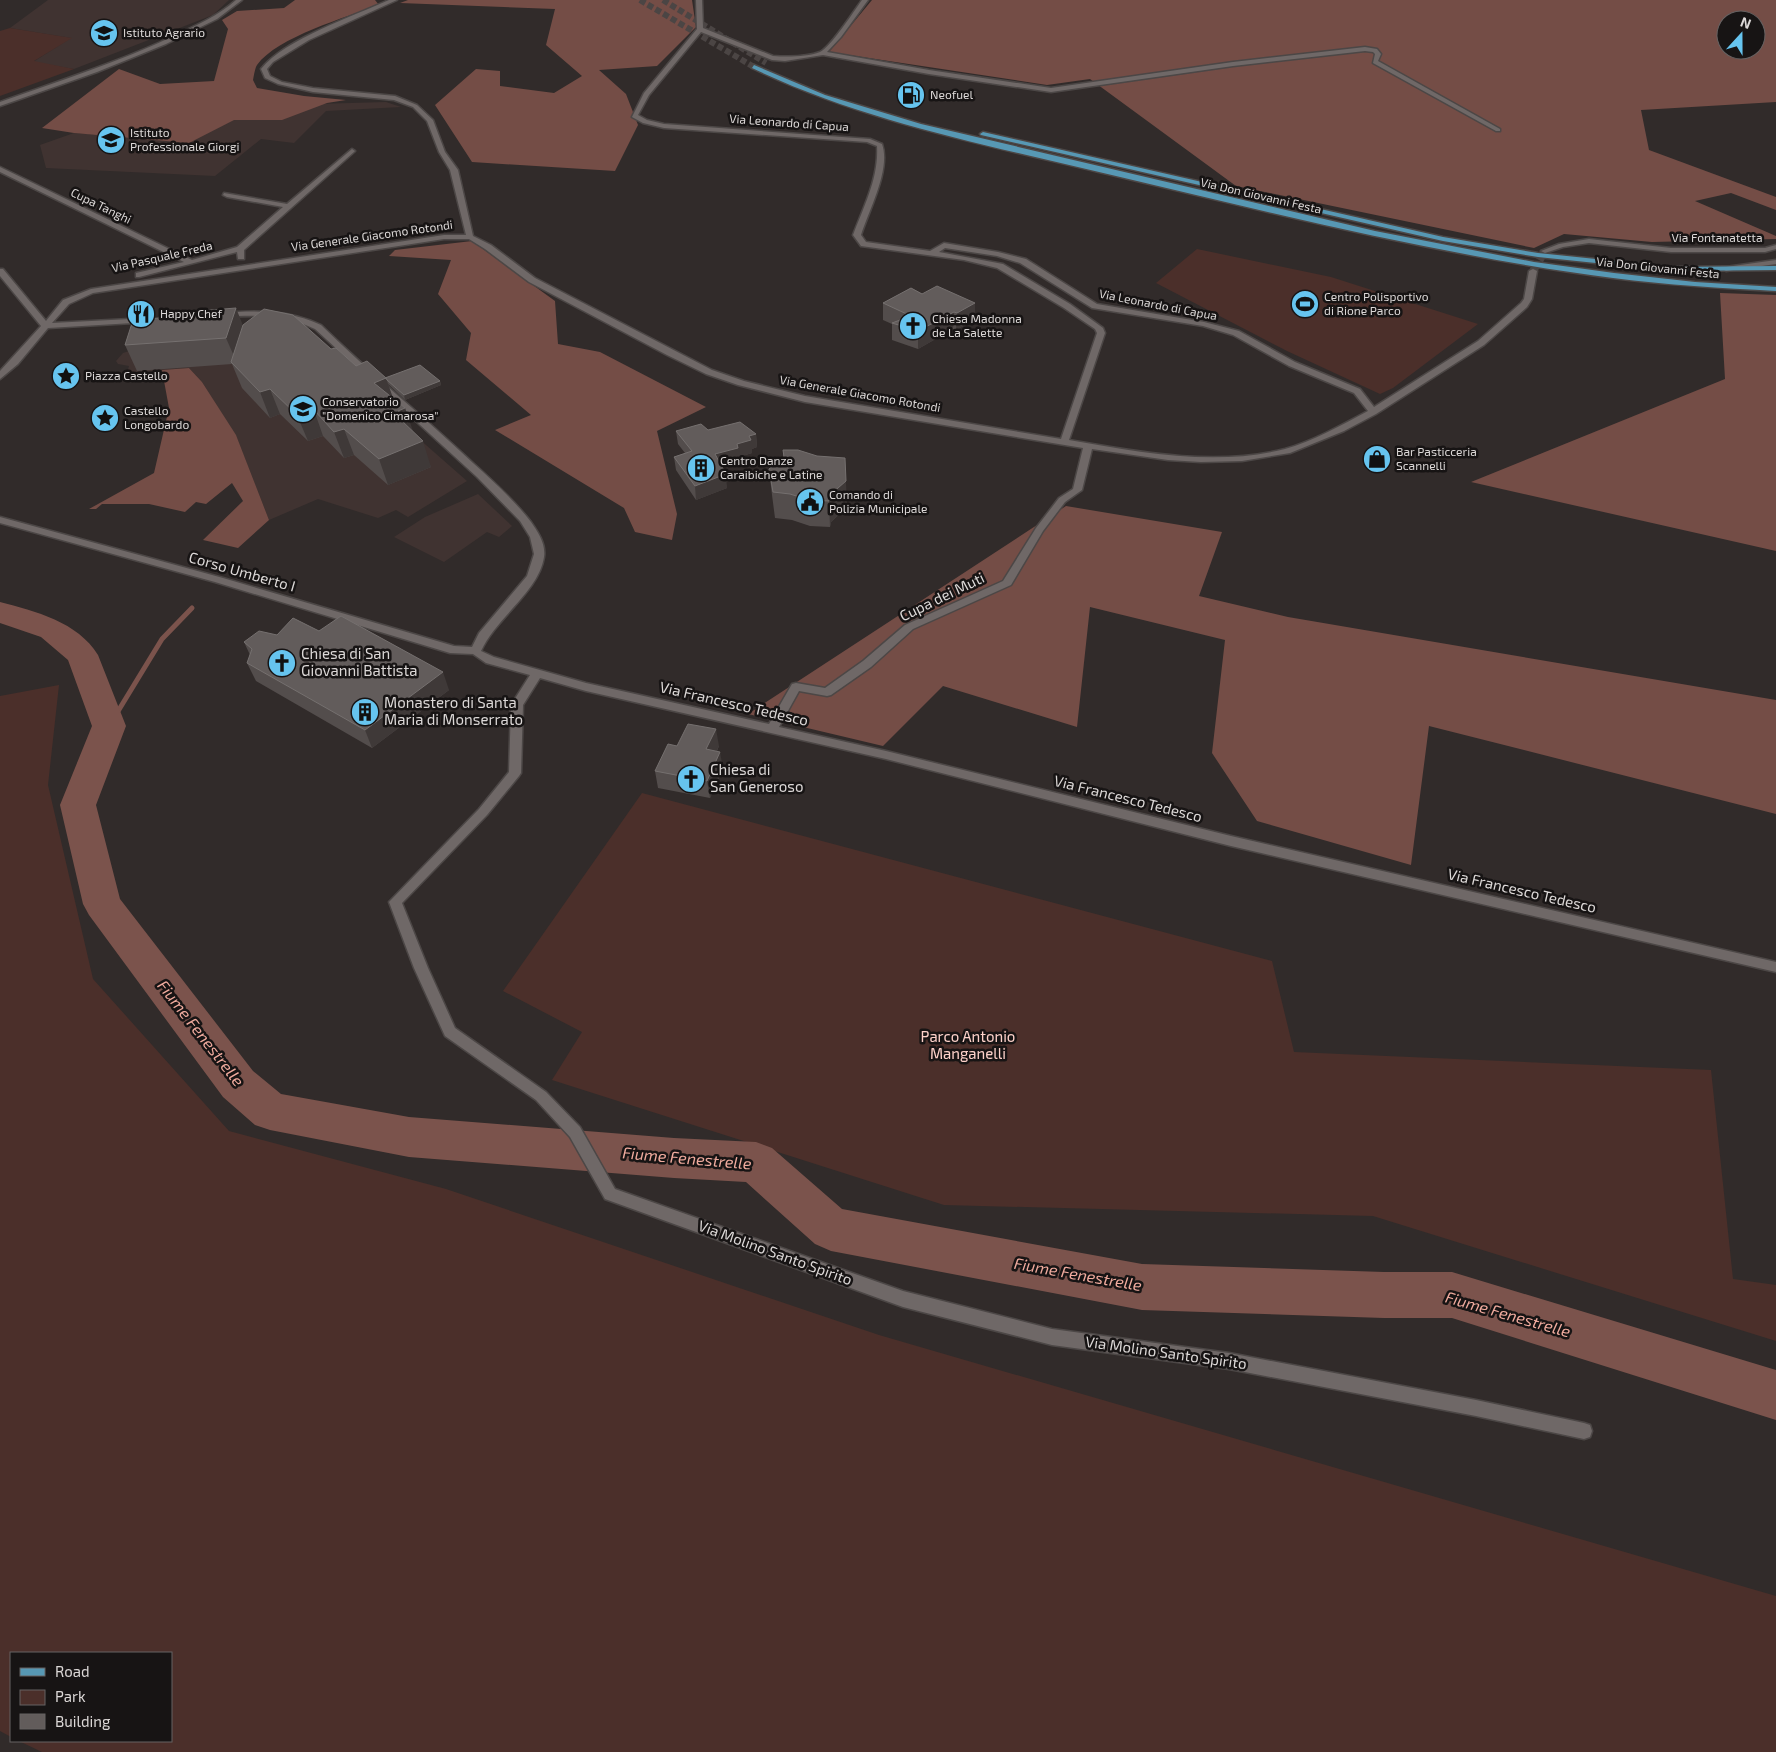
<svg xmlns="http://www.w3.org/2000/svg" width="1776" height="1752" viewBox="0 0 1776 1752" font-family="'Exo 2',sans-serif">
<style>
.built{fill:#403331}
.green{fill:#4b2f2a}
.forest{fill:#744d46;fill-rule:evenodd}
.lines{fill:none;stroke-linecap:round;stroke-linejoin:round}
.stream{stroke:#7b534c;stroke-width:5}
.river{fill:#7b534c;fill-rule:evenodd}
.minor-tunnel{stroke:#4b4544;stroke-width:8;stroke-dasharray:8 4.5;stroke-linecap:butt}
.major-tunnel{stroke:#4b4544;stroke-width:6;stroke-dasharray:6 3;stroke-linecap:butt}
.minor-casing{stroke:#4c4746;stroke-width:3}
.major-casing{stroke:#4c4746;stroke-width:3}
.minor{fill:#6f6867;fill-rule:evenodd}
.major{fill:#5798b4;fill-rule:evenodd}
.wall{fill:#534d4c}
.shaded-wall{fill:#3f3938}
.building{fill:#625c5b;stroke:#75706f}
.labels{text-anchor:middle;stroke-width:5;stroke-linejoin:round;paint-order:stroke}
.far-poi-label{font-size:12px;fill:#dcd8d7;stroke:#171414;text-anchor:start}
.far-street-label{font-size:12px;fill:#dcd8d7;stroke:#171414}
.street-label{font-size:15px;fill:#dcd8d7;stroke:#171414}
.poi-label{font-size:15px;fill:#dcd8d7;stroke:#171414;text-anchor:start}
.park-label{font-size:15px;fill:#fed2ca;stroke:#171414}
.water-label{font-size:16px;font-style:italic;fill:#f0ab9e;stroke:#171414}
</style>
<rect width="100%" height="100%" fill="#312b2a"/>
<!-- built -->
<g class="built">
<path d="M48 0H229L213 15 74 69 33 62 71 38 10 28Z"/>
<path d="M386 102 401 107 326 111 294 143 261 139 215 176 46 168 40 145 74 133 170 140 249 106Z"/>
<path d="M308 334 426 445 467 481 408 517 396 510 378 518 318 499 269 520 237 438 202 382 189 368 127 373 129 366 118 364 116 361 123 353 135 349Z"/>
<path d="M478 494 512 526 499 537 487 532 444 562 394 537 425 517Z"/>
</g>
<!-- green -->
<g class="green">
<path d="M10 28 72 38 34 61 74 69 0 96V31Z"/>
<path d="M1197 249 1331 277 1478 324 1393 388 1380 394 1287 351 1156 283Z"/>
<path d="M59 685 48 785 93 979 229 1131 446 1189 879 1335 1776 1596V1752H42L19 1741H171V1653H11V1737L0 1731V696Z"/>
<path d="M642 793 1272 961 1294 1052 1711 1070 1733 1279 1776 1285V1341L1373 1216 944 1205 552 1080 582 1032 503 991Z"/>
</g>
<!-- forest -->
<g class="forest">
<path d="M295 0H375L379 5C347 17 277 37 257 65 255 68 254 75 253 80L257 88 304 96 346 100 327 103 282 120H234L189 143 74 133 42 128 119 69 160 84 214 81 228 29 222 20 237 11 284 8Z"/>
<path d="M408 0H692L696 27 657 66 599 70 626 94 638 125 615 171 472 162 435 105 476 69 500 71V86L554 93 582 76 546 45 555 9 400 3Z"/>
<path d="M872 0H1776V102L1641 110 1649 150 1776 197V210L1731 193 1695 201 1776 236V239L1652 242 1564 234 1534 248 1236 186 1090 79 1047 85 829 52ZM1726 20H1756V50H1726Z"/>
<path d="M472 241 555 301 558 344 600 352 706 407 657 431 677 514 672 540 635 532 624 508 495 430 531 415 466 360 471 333 438 294 451 260 389 256 395 250Z"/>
<path d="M1720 293 1776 295V551L1471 482 1725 379Z"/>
<path d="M189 368 202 382 236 435 269 520 238 548 203 540 243 501 232 483 206 504 196 502 185 512 149 504H102L96 509H89L154 473 169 408 162 370Z"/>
<path d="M1066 506 1222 532 1199 596 1288 617 1776 700V814L1429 726 1411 865 1257 821 1212 753 1225 640 1090 607 1077 727 943 686 883 746 748 714Z"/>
</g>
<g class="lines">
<!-- stream -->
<path class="stream" d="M109 726 162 639 192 608"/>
<!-- river -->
<path class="river" d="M0 602C35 611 78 622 98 655L126 726 96 805 120 899 253 1071 281 1094 409 1117 674 1138 756 1142 772 1148 842 1209 1142 1264 1384 1272H1452L1776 1370V1420L1452 1318H1384L1142 1310 831 1251 815 1244 746 1182 674 1178 409 1157 270 1130 255 1125 223 1097 89 915 83 904 60 805 92 726 68 660 41 637 0 623Z"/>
<!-- minor-tunnel -->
<path class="minor-tunnel" d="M1533 271 1545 251"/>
<!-- major-tunnel -->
<g class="major-tunnel">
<path d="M640 0 754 67"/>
<path d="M663 0 766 63"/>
</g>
<defs>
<g id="minor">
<path d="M236 0H242L217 19 166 44 97 72 0 106V102C59 81 119 62 176 35 197 25 218 16 236 0Z"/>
<path d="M389 0H397L309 40 273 62 267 69 270 76 282 82 313 88 395 96 417 105 433 120 445 152 458 170 473 236 491 245 535 278 712 370 744 381 805 396 1061 439 1097 333 1095 329 1064 308 997 268 964 260 861 246 853 235C864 206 879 177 877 146L867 142 664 128 643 123 632 117 644 93 697 29 696 0H702L703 28 773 56C787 57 807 57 820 52 831 47 854 11 862 0H868L841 37 827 52 929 70 1051 88 1233 62 1365 47 1377 49 1381 54 1378 61 1500 129V131H1496L1373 63 1375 54 1373 52 1365 51 1233 66 1051 92 929 74 823 55 785 61 772 60 701 32 649 95 638 115 647 120 664 124 870 139 882 144C891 169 869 210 861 235L866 242 930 251 944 243 998 252 1026 259 1097 304 1204 322 1239 331 1295 362 1360 389 1374 407 1478 341 1521 303 1524 299 1529 271 1533 269 1537 271 1532 299 1527 307 1484 345 1376 414 1344 431 1290 453 1242 461 1201 462 1168 460 1092 449 1082 490 1065 502 1043 531 1011 585 913 629 871 667 831 695 827 696 799 691 779 727 886 751 1231 836 1776 962V972L1231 846 886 759 586 691 540 678 523 705 521 773 519 776 487 815 402 903 428 968 455 1028 546 1092 580 1127 615 1189 903 1291 1052 1329 1229 1353 1476 1400 1584 1423 1590 1425 1592 1431 1590 1437 1584 1439 1476 1416 1229 1369 1052 1345 903 1307 605 1199 570 1137 536 1100 445 1036 414 968 389 902 479 809 509 772 511 705 530 675 486 663 473 654 450 653 215 582 0 523V517L223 578 454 646 472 647 479 633 527 576 534 554 530 537 520 521 477 477 315 329C285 314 255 315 222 317L218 315 222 313C257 310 289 310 321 325 370 373 423 416 473 463 493 481 515 501 531 522 538 532 546 544 544 557 539 591 496 618 481 651L494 657 586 683 769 724 792 684 796 683 825 688 863 661 905 625 1003 581 1036 528 1059 498 1073 489 1083 448 805 402 738 385 706 374 667 355 529 282 485 249 469 239H444L93 293 69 304 52 323 150 318 154 320 150 322 48 328 18 364 0 379V371L41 326 0 276V269H3L46 321 63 300 91 289 444 235H466L450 170 439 152 427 121 413 107 394 100 313 92 278 84 265 78 261 69C285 39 354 16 389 0ZM945 248 997 256 1020 263 1092 308 1203 326 1233 335 1289 366 1354 393 1368 411C1342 425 1313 441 1285 449 1215 467 1138 452 1069 440L1105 333 1103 328 1070 304 1003 264 939 252Z"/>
<path d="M352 149 355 151 354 152 244 250V259H238L237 252 139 277H136V273L184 262 0 172V167L2 168 192 260 237 247 283 207 227 197 223 195 224 193 287 204Z"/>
<path d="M1589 239 1671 248H1765L1776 245V249L1765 252H1671L1589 243 1563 247 1545 253 1541 251 1559 244Z"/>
<path d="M1776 260V264L1726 271 1722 269 1726 267Z"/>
</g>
<g id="major">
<path d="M754 65 825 95 921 124 1375 231 1534 262 1614 273 1695 282 1776 287V291C1721 288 1667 285 1613 278 1445 256 1280 215 1116 176 993 146 867 123 752 68Z"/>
<path d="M983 132 1443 237 1538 253 1673 267 1776 266V270L1673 271 1538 257 1443 241 981 135 980 134Z"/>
</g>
</defs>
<!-- minor casing -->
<use href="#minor" class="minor-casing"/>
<!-- major casing -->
<use href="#major" class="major-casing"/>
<!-- minor -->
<use href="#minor" class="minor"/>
<!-- major -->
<use href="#major" class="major"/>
</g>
<!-- wall -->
<g class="wall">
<path d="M911 288 975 320 956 330 953 329 918 349 892 340V324L883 320V303Z"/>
<path d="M243 326 331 349 356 366 386 378 440 381 441 385 405 400 388 384 393 399 405 408 412 431 431 467 388 485 354 455 344 458 323 436 308 441 280 414 270 418 242 388 232 364 137 371 125 345Z"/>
<path d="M708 430 756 434 757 447 752 449V453L739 457V461L721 466 727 488 696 500 676 470 674 457 685 453 678 444 676 431Z"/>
<path d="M783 450 847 507 831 522 830 527 810 526 792 520 775 518 772 495 769 469 783 457Z"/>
<path d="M319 631 449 690 372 748 256 681 247 663 250 655 244 642 277 635Z"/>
<path d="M677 746H719L717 751 723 769 710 798 658 788 655 771Z"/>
</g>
<!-- shaded-wall -->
<g class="shaded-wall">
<path d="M975 303V320L956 330 957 313Z"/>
<path d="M236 308 246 333 237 363 226 338Z"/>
<path d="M954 312 953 329 918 349V331Z"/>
<path d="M386 378 395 404 374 383Z"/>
<path d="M440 381 441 385 405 400 404 395Z"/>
<path d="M270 389 280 414 270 418 260 392Z"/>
<path d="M405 408 414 434 423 441 431 467 388 485 379 459 409 446 398 411Z"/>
<path d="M314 410 323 436 308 441 297 415Z"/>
<path d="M344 429 354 455 344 458 334 432Z"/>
<path d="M756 434 757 447 752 449V453L739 457V461L717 467 715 454 737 444 749 436Z"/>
<path d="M845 458 847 507 831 522 830 527 829 501 830 495Z"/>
<path d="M726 474 727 488 696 500 695 486Z"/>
<path d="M443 672 449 690 372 748 365 730Z"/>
<path d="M716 729 719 746 709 767 706 749Z"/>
<path d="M720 752 723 769 710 798 707 781Z"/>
</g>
<!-- building -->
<g class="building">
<path d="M937 286 975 303 957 313 954 312 918 331 892 323 911 316 883 303 911 288 922 294Z"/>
<path d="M236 308 226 338 125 345 133 320 159 318 160 314Z"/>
<path d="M264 309 293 315 331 349 336 348 356 366 367 361 386 378 374 383 405 408 398 411 407 418 401 420 423 441 379 459 344 429 334 432 314 410 297 415 270 389 260 392 231 362 243 325Z"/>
<path d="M420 365 440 381 404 395 387 380 386 378H385Z"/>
<path d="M740 422 756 434 749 436 751 440 737 444 738 448 715 454 726 474 695 486 674 457 692 451 676 431 701 424 708 430Z"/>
<path d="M783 450H798L817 456 845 458 846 481 830 495 829 501 809 500 790 494 773 492 769 469 784 457Z"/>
<path d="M341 616 443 672 365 730 247 663 252 649 244 642 259 631 277 635 293 618 319 631Z"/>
<path d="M688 724 716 729 706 749 720 752 707 781 655 771 668 744 677 746Z"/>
</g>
<!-- icons -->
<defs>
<symbol id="school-disc" viewBox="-11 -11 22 22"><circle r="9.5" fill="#66c4ef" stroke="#171414"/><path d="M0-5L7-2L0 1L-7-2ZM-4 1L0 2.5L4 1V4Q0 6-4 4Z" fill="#111"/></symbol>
<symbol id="fuel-disc" viewBox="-11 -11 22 22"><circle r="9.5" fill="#66c4ef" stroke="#171414"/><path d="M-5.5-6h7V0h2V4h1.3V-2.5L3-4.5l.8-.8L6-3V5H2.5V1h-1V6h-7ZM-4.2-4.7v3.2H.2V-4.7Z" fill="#111"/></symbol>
<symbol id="stadium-disc" viewBox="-11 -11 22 22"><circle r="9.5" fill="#66c4ef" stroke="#171414"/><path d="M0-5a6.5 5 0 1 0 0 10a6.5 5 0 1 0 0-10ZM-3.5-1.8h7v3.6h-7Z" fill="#111"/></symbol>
<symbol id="restaurant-disc" viewBox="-11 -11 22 22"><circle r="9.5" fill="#66c4ef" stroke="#171414"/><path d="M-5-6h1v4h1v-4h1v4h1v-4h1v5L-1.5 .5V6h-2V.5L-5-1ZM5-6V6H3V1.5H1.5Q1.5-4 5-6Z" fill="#111"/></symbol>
<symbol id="church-disc" viewBox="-11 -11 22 22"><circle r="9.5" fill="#66c4ef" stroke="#171414"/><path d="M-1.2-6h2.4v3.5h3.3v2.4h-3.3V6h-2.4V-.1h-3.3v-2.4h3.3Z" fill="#111"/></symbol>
<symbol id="sight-disc" viewBox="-11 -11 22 22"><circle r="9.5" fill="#66c4ef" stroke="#171414"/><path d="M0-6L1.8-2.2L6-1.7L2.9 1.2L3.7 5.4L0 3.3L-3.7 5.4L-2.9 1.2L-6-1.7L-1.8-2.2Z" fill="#111"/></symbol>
<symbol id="university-disc" viewBox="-11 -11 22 22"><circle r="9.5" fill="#66c4ef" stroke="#171414"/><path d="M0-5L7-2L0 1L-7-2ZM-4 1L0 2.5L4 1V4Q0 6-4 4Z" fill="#111"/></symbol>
<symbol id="shop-disc" viewBox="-11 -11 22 22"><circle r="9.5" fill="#66c4ef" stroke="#171414"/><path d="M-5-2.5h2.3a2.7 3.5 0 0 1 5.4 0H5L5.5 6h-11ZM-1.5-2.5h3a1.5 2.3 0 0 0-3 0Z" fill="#111"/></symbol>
<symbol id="building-disc" viewBox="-11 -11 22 22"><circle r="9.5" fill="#66c4ef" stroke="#171414"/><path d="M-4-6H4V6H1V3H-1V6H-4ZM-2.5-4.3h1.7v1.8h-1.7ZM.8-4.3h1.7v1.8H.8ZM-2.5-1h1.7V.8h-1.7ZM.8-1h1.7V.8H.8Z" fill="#111"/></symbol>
<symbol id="civic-disc" viewBox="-11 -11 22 22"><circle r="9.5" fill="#66c4ef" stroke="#171414"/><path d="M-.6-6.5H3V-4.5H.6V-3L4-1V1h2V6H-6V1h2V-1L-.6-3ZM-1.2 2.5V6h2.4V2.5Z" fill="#111"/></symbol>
</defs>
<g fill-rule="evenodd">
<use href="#school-disc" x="88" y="17" width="32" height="32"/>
<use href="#fuel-disc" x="895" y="79" width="32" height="32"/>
<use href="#school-disc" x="95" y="124" width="32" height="32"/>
<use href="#stadium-disc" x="1289" y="288" width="32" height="32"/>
<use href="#restaurant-disc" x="125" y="298" width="32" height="32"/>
<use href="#church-disc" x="897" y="310" width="32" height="32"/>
<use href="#sight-disc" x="50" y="360" width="32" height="32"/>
<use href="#university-disc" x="287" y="393" width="32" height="32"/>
<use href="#sight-disc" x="89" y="402" width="32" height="32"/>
<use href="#shop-disc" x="1361" y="443" width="32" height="32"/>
<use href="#building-disc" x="685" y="452" width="32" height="32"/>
<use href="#civic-disc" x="794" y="486" width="32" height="32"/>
<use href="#church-disc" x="266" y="647" width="32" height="32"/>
<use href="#building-disc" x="349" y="696" width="32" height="32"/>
<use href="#church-disc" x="675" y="763" width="32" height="32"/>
</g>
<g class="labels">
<!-- far-poi labels -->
<g class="far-poi-label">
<text x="123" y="37">Istituto Agrario</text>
<text x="930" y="99">Neofuel</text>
<text x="130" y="137">Istituto<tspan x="130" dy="14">Professionale Giorgi</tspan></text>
<text x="1324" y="301">Centro Polisportivo<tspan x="1324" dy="14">di Rione Parco</tspan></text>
<text x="160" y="318">Happy Chef</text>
<text x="932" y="323">Chiesa Madonna<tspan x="932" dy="14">de La Salette</tspan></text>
<text x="85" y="380">Piazza Castello</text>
<text x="322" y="406">Conservatorio<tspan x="322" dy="14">"Domenico Cimarosa"</tspan></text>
<text x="124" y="415">Castello<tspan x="124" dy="14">Longobardo</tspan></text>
<text x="1396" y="456">Bar Pasticceria<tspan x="1396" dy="14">Scannelli</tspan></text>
<text x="720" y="465">Centro Danze<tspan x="720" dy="14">Caraibiche e Latine</tspan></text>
<text x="829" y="499">Comando di<tspan x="829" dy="14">Polizia Municipale</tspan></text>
</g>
<!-- far-street labels -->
<g class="far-street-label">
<text transform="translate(789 123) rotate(4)" y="4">Via Leonardo di Capua</text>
<text transform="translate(1261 196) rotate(13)" y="4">Via Don Giovanni Festa</text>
<text transform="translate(101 206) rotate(26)" y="4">Cupa Tanghi</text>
<text transform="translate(372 236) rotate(-8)" y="4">Via Generale Giacomo Rotondi</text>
<text x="1717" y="242">Via Fontanatetta</text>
<text transform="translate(162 257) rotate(-13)" y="4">Via Pasquale Freda</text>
<text transform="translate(1658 268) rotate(6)" y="4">Via Don Giovanni Festa</text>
<text transform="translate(1158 305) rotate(11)" y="4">Via Leonardo di Capua</text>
<text transform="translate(860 394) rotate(10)" y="4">Via Generale Giacomo Rotondi</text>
</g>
<!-- street labels -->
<g class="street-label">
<text transform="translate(242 572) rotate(16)" y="5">Corso Umberto I</text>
<text transform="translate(942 597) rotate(-26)" y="5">Cupa dei Muti</text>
<text transform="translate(734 704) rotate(13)" y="5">Via Francesco Tedesco</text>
<text transform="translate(1128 799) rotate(14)" y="5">Via Francesco Tedesco</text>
<text transform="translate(1522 891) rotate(13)" y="5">Via Francesco Tedesco</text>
<text transform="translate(775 1253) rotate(20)" y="5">Via Molino Santo Spirito</text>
<text transform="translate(1166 1353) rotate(8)" y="5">Via Molino Santo Spirito</text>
</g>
<!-- poi labels -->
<g class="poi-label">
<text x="301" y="659">Chiesa di San<tspan x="301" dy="17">Giovanni Battista</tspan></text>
<text x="384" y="708">Monastero di Santa<tspan x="384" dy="17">Maria di Monserrato</tspan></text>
<text x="710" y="775">Chiesa di<tspan x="710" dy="17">San Generoso</tspan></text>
</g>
<!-- park labels -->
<g class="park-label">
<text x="968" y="1042">Parco Antonio<tspan x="968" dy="17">Manganelli</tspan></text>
</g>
<!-- water labels -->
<g class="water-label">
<text transform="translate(201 1033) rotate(52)" y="6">Fiume Fenestrelle</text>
<text transform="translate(687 1158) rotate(5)" y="6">Fiume Fenestrelle</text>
<text transform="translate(1078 1274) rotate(10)" y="6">Fiume Fenestrelle</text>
<text transform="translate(1508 1314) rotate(16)" y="6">Fiume Fenestrelle</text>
</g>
</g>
<!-- legend -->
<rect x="10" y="1652" width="162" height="90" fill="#171414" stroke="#666262"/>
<rect x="20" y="1668" width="25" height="8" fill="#5798b4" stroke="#666262"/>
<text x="55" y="1677" font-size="15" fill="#dcd8d7">Road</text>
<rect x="20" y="1690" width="25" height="15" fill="#4b2f2a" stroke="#666262"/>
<text x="55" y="1702" font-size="15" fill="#dcd8d7">Park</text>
<rect x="20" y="1714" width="25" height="15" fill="#625c5b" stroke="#666262"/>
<text x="55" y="1727" font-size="15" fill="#dcd8d7">Building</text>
<!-- north arrow -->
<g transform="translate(1741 35) rotate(21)"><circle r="24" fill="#171414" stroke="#666262"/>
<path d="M0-4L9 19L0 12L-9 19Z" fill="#66c4ef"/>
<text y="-8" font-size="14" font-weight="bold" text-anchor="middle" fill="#dcd8d7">N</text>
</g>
</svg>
